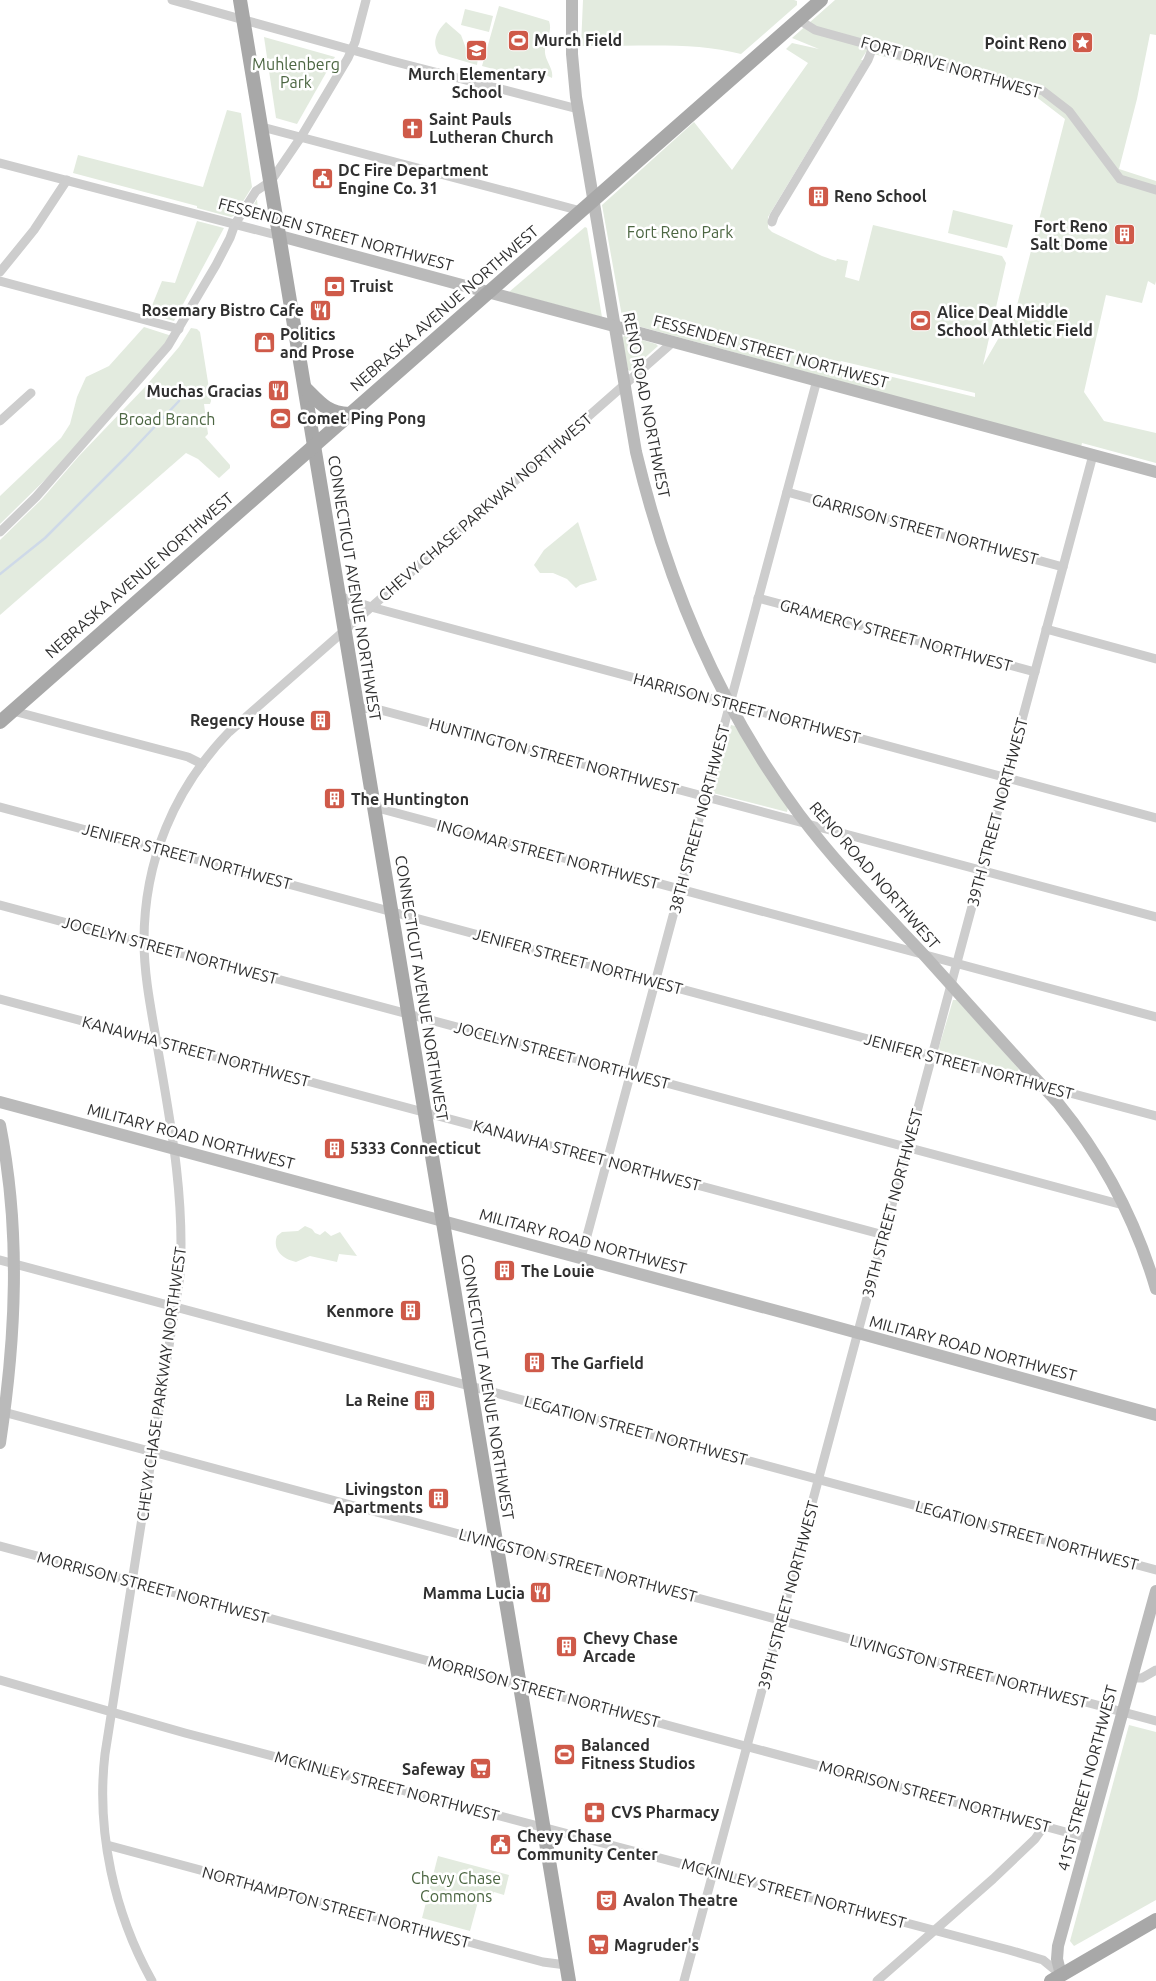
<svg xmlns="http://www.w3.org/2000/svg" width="1156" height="1981" viewBox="0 0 1156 1981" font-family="Ubuntu,sans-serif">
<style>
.green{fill:#e3ebdf;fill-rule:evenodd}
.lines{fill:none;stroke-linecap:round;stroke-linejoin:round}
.stream{stroke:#ced9e8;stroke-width:2.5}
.street{stroke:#cdcdcd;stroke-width:9}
.secondary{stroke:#bababa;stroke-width:12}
.primary{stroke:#a8a8a8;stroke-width:14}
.labels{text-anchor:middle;stroke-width:5;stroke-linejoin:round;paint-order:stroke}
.poi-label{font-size:16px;font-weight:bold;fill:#303030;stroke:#fff;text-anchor:start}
.park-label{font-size:16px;fill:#4c6642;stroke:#fff}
.street-label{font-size:16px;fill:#303030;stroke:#fff}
</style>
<rect width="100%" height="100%" fill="#fff"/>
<!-- green -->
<g class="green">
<path d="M583 0H794L797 1V5L741 54C693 41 631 47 581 46Z"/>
<path d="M835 0H1156V35L1150 34 1137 99 1119 169 1156 181V281L1155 285 1148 281 1142 303 1106 295 1084 392 1104 421 1156 433V463L1082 443 1081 447 623 322 602 205 694 122 732 170 808 63 786 49 792 43 819 49 792 38ZM866 52 1035 96 1065 119 1009 336 1001 334 983 365 1006 263 1002 256 873 225 859 281 845 277 848 261 837 259 836 261 822 256 772 232 768 228V217L863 60H861ZM841 361 975 393V397L839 364Z"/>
<path d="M499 6 549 21C553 32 545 39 545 50 544 60 554 68 552 78L546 75 535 80 482 66Z"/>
<path d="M465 9 493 16 489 32 461 25Z"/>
<path d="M446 22 461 35 467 51 478 58 477 65 439 54C431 42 437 31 446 22Z"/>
<path d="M264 37 335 57 297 124 276 118Z"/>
<path d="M227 110 241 113 252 187 234 216 231 217 197 208V206L73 173 78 155 203 187Z"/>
<path d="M257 199 259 222 246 218Z"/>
<path d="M953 210 1013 225 1007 248 948 233Z"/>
<path d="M197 221 224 228 174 321 152 315 149 313 162 281 175 283Z"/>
<path d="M585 227 587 228 602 317 509 292Z"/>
<path d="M144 327 172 336 54 471 0 524V496L61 438 70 424 77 397 86 377 109 366Z"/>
<path d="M191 328 197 329 200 332 211 401 210 404H204L208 434 205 437 230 465V468L219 478 198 459 186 453 0 615V540L42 499 79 456 145 387 179 347Z"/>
<path d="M625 335 656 344 658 346 630 371 628 370 622 338Z"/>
<path d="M578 522 597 580 580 585 576 588 567 579 553 573H540L534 565 544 550Z"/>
<path d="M731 725 735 726 788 807 787 812 713 793V789Z"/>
<path d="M953 1000H957L1019 1069 1017 1072 940 1052 939 1047Z"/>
<path d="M305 1226 312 1229 315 1233 320 1235 325 1231 331 1236 340 1232 357 1256 339 1254 337 1262 310 1256 296 1262C283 1259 272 1250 277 1236L282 1232 298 1231Z"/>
<path d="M1129 1725 1156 1732V1900L1074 1946 1070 1941Z"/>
<path d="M438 1856 509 1875 504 1895 494 1892 491 1901 479 1898 470 1931 422 1918Z"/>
</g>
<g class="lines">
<!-- stream -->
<path class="stream" d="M0 574 45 538 126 457 179 401"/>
<!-- street -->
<g class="street">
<path d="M172 0 392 61 578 109"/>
<path d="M799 20 815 30 862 43 887 52 1043 91 1069 111 1120 179 1156 190"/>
<path d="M262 127 581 211"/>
<path d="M0 163 280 236"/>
<path d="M772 222 774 216 868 60 873 47"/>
<path d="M0 272 34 230 67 180"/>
<path d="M0 281 179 329"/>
<path d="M0 421 31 393"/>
<path d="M787 492 1063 567"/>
<path d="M0 532 36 497 168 346 216 265 230 238 235 224 256 191 271 181 301 137 348 58 355 42 366 0"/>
<path d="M339 596 371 607 1156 818"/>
<path d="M758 598 1035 672"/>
<path d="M1046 629 1156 659"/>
<path d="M358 709 373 708 1156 917"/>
<path d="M13 711 188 757 202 764"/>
<path d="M0 807 1156 1116"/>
<path d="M374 807 1156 1017"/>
<path d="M0 905 1123 1205"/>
<path d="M0 999 884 1235"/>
<path d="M581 1258 817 380"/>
<path d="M0 1260 1156 1570"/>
<path d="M0 1411 1156 1721"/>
<path d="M0 1546 1088 1838"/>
<path d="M1132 1678H1142L1156 1670"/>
<path d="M0 1680 185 1733 1009 1950 1043 1960 1060 1974"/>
<path d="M107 1845 543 1962 566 1965"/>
<path d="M152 1981C114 1913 96 1831 105 1754L180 1276C185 1199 171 1125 158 1050 152 1014 144 977 144 941 144 861 174 789 229 732L673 342"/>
<path d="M684 1981 1093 455"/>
<path d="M877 1981 993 1879 1035 1839 1044 1826"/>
</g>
<!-- secondary -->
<g class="secondary">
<path d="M572 0V54L576 97 636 452C667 582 719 706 799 814 837 865 882 910 925 956 969 1005 1013 1054 1058 1103 1103 1158 1136 1221 1156 1289"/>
<path d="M280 236 1156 472"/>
<path d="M0 1102 807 1319 1156 1415"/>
<path d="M0 1125C21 1231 16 1337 0 1443"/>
<path d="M1061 1975 1057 1959 1058 1946 1156 1591"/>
</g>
<!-- primary -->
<g class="primary">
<path d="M240 0 569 1981"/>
<path d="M305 388C320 403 327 413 349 414"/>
<path d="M0 722 821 0"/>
<path d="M1051 1981 1156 1920"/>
</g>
</g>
<!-- icons -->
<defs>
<symbol id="stadium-square" viewBox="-11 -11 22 22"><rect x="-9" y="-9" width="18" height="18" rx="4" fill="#cf5a49" stroke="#fff"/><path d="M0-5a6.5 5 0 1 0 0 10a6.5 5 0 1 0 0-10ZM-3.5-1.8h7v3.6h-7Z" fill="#fff"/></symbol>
<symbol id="sight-square" viewBox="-11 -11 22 22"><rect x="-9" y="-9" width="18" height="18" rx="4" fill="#cf5a49" stroke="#fff"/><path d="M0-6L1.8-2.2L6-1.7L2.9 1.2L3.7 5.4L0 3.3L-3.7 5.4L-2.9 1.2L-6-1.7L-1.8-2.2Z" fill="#fff"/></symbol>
<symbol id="school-square" viewBox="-11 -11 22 22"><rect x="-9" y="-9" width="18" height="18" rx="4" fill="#cf5a49" stroke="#fff"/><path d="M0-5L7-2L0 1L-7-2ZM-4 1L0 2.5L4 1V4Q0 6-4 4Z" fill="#fff"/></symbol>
<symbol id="church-square" viewBox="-11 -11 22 22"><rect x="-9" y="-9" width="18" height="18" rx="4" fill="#cf5a49" stroke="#fff"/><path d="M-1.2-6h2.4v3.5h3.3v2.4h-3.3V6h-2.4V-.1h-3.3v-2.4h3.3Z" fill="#fff"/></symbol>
<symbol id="civic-square" viewBox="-11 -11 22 22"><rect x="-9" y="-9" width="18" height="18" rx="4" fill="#cf5a49" stroke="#fff"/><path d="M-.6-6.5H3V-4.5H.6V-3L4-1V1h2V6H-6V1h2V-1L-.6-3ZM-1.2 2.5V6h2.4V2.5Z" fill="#fff"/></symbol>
<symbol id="building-square" viewBox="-11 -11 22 22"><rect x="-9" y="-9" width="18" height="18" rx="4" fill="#cf5a49" stroke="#fff"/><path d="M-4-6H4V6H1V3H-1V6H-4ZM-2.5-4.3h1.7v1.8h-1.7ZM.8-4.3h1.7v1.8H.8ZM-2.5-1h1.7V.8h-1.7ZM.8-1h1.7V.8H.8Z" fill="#fff"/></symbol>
<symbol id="bank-square" viewBox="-11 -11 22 22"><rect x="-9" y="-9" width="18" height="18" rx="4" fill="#cf5a49" stroke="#fff"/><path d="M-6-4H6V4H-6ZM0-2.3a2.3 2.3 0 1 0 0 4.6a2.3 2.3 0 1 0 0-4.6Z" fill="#fff"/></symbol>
<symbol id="restaurant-square" viewBox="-11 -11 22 22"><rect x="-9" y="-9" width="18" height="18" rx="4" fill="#cf5a49" stroke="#fff"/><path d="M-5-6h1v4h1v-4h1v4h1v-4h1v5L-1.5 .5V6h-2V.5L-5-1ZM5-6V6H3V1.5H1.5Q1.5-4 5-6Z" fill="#fff"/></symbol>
<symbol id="shop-square" viewBox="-11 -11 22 22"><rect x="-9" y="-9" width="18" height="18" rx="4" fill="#cf5a49" stroke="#fff"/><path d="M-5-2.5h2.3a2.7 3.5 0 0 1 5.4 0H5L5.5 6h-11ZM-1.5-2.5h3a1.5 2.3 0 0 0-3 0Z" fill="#fff"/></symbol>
<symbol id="supermarket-square" viewBox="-11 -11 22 22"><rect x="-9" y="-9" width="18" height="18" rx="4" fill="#cf5a49" stroke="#fff"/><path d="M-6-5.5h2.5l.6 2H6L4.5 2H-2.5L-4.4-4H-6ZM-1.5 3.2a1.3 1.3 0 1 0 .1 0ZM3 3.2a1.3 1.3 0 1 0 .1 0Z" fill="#fff"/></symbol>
<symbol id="pharmacy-square" viewBox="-11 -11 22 22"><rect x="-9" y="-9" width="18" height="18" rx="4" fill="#cf5a49" stroke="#fff"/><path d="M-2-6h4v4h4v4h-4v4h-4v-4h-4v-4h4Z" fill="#fff"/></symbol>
<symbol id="theatre-square" viewBox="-11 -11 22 22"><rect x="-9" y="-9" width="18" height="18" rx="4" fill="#cf5a49" stroke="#fff"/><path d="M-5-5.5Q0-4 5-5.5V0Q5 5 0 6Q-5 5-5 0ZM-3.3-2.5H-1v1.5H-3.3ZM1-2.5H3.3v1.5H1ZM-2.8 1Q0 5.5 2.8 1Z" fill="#fff"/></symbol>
</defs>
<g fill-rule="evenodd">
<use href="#stadium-square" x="506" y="28" width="25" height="25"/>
<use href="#sight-square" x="1070" y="30" width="25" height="25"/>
<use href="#school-square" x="464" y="38" width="25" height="25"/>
<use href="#church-square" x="400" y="116" width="25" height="25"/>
<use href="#civic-square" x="310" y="166" width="25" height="25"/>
<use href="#building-square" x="806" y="184" width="25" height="25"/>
<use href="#building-square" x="1112" y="222" width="25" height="25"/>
<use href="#bank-square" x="322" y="274" width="25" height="25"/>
<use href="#restaurant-square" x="308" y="298" width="25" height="25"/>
<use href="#stadium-square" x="908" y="308" width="25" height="25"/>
<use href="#shop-square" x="252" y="330" width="25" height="25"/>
<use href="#restaurant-square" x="266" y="378" width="25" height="25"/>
<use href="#stadium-square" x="268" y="406" width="25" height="25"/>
<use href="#building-square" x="308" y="708" width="25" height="25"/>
<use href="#building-square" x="322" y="786" width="25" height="25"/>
<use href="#building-square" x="322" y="1136" width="25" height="25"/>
<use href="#building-square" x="492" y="1258" width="25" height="25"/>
<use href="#building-square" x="398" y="1298" width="25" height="25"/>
<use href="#building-square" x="522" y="1350" width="25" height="25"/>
<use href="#building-square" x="412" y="1388" width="25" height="25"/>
<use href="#building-square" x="426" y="1486" width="25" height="25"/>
<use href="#restaurant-square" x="528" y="1580" width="25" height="25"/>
<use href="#building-square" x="554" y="1634" width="25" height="25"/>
<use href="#stadium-square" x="552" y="1742" width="25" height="25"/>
<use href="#supermarket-square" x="468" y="1756" width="25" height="25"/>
<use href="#pharmacy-square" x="582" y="1800" width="25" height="25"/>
<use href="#civic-square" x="488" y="1832" width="25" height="25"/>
<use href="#theatre-square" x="594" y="1888" width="25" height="25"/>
<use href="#supermarket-square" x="586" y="1932" width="25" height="25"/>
</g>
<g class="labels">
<!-- poi labels -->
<g class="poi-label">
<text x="534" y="46">Murch Field</text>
<text x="1067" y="49" text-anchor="end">Point Reno</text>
<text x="477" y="80" text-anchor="middle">Murch Elementary<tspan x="477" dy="18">School</tspan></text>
<text x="429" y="125">Saint Pauls<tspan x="429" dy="18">Lutheran Church</tspan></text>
<text x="338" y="176">DC Fire Department<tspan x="338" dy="18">Engine Co. 31</tspan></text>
<text x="834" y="202">Reno School</text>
<text x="1108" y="232" text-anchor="end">Fort Reno<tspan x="1108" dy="18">Salt Dome</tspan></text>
<text x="350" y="292">Truist</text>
<text x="304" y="316" text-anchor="end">Rosemary Bistro Cafe</text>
<text x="937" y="318">Alice Deal Middle<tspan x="937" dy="18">School Athletic Field</tspan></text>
<text x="280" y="340">Politics<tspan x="280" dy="18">and Prose</tspan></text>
<text x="262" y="397" text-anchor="end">Muchas Gracias</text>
<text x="297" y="424">Comet Ping Pong</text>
<text x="305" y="726" text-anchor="end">Regency House</text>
<text x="351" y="805">The Huntington</text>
<text x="350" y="1154">5333 Connecticut</text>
<text x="521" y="1277">The Louie</text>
<text x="394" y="1317" text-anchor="end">Kenmore</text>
<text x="551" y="1369">The Garfield</text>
<text x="409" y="1406" text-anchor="end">La Reine</text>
<text x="423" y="1495" text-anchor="end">Livingston<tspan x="423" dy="18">Apartments</tspan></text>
<text x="525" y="1599" text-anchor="end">Mamma Lucia</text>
<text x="583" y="1644">Chevy Chase<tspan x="583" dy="18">Arcade</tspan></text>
<text x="581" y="1751">Balanced<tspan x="581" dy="18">Fitness Studios</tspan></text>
<text x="465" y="1775" text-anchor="end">Safeway</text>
<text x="611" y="1818">CVS Pharmacy</text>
<text x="517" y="1842">Chevy Chase<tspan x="517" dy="18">Community Center</tspan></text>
<text x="623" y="1906">Avalon Theatre</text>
<text x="614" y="1951">Magruder's</text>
</g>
<!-- park labels -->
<g class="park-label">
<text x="296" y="70">Muhlenberg<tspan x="296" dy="18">Park</tspan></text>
<text x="680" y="238">Fort Reno Park</text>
<text x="167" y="425">Broad Branch</text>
<text x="456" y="1884">Chevy Chase<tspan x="456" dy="18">Commons</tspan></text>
</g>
<!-- street labels -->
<g class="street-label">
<text transform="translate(951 67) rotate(16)" y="6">FORT DRIVE NORTHWEST</text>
<text transform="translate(336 234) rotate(15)" y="6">FESSENDEN STREET NORTHWEST</text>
<text transform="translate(444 308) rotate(-41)" y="6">NEBRASKA AVENUE NORTHWEST</text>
<text transform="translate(771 351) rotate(15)" y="6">FESSENDEN STREET NORTHWEST</text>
<text transform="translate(647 405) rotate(79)" y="6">RENO ROAD NORTHWEST</text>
<text transform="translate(485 507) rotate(-41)" y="6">CHEVY CHASE PARKWAY NORTHWEST</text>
<text transform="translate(925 529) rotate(15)" y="6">GARRISON STREET NORTHWEST</text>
<text transform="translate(139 575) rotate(-41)" y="6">NEBRASKA AVENUE NORTHWEST</text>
<text transform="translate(355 588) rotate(81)" y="6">CONNECTICUT AVENUE NORTHWEST</text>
<text transform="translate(896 635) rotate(15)" y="6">GRAMERCY STREET NORTHWEST</text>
<text transform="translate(747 708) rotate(15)" y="6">HARRISON STREET NORTHWEST</text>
<text transform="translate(554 756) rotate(15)" y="6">HUNTINGTON STREET NORTHWEST</text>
<text transform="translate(997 812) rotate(-75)" y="6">39TH STREET NORTHWEST</text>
<text transform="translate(699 819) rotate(-75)" y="6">38TH STREET NORTHWEST</text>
<text transform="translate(548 854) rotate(15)" y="6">INGOMAR STREET NORTHWEST</text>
<text transform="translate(187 856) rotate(15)" y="6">JENIFER STREET NORTHWEST</text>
<text transform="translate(875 875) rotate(49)" y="6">RENO ROAD NORTHWEST</text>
<text transform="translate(170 950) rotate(15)" y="6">JOCELYN STREET NORTHWEST</text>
<text transform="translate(578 961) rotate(15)" y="6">JENIFER STREET NORTHWEST</text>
<text transform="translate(422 988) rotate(81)" y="6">CONNECTICUT AVENUE NORTHWEST</text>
<text transform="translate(196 1051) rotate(15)" y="6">KANAWHA STREET NORTHWEST</text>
<text transform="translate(562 1055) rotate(15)" y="6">JOCELYN STREET NORTHWEST</text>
<text transform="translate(969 1066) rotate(15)" y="6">JENIFER STREET NORTHWEST</text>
<text transform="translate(191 1136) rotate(15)" y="6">MILITARY ROAD NORTHWEST</text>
<text transform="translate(587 1155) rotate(15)" y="6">KANAWHA STREET NORTHWEST</text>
<text transform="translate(892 1203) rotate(-75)" y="6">39TH STREET NORTHWEST</text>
<text transform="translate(583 1241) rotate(15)" y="6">MILITARY ROAD NORTHWEST</text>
<text transform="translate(973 1348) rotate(15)" y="6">MILITARY ROAD NORTHWEST</text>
<text transform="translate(161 1384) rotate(-82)" y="6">CHEVY CHASE PARKWAY NORTHWEST</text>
<text transform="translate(488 1387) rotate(81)" y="6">CONNECTICUT AVENUE NORTHWEST</text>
<text transform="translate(636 1430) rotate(15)" y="6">LEGATION STREET NORTHWEST</text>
<text transform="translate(1027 1535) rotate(15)" y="6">LEGATION STREET NORTHWEST</text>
<text transform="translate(578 1565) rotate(15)" y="6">LIVINGSTON STREET NORTHWEST</text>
<text transform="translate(153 1587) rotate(15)" y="6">MORRISON STREET NORTHWEST</text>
<text transform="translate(788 1595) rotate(-75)" y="6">39TH STREET NORTHWEST</text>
<text transform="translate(969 1671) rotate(15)" y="6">LIVINGSTON STREET NORTHWEST</text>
<text transform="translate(544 1691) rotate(15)" y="6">MORRISON STREET NORTHWEST</text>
<text transform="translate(1087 1778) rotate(-75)" y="6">41ST STREET NORTHWEST</text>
<text transform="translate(387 1786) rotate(15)" y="6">MCKINLEY STREET NORTHWEST</text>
<text transform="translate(935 1796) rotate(15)" y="6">MORRISON STREET NORTHWEST</text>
<text transform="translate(794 1893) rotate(15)" y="6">MCKINLEY STREET NORTHWEST</text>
<text transform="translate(336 1907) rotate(15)" y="6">NORTHAMPTON STREET NORTHWEST</text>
</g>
</g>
</svg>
